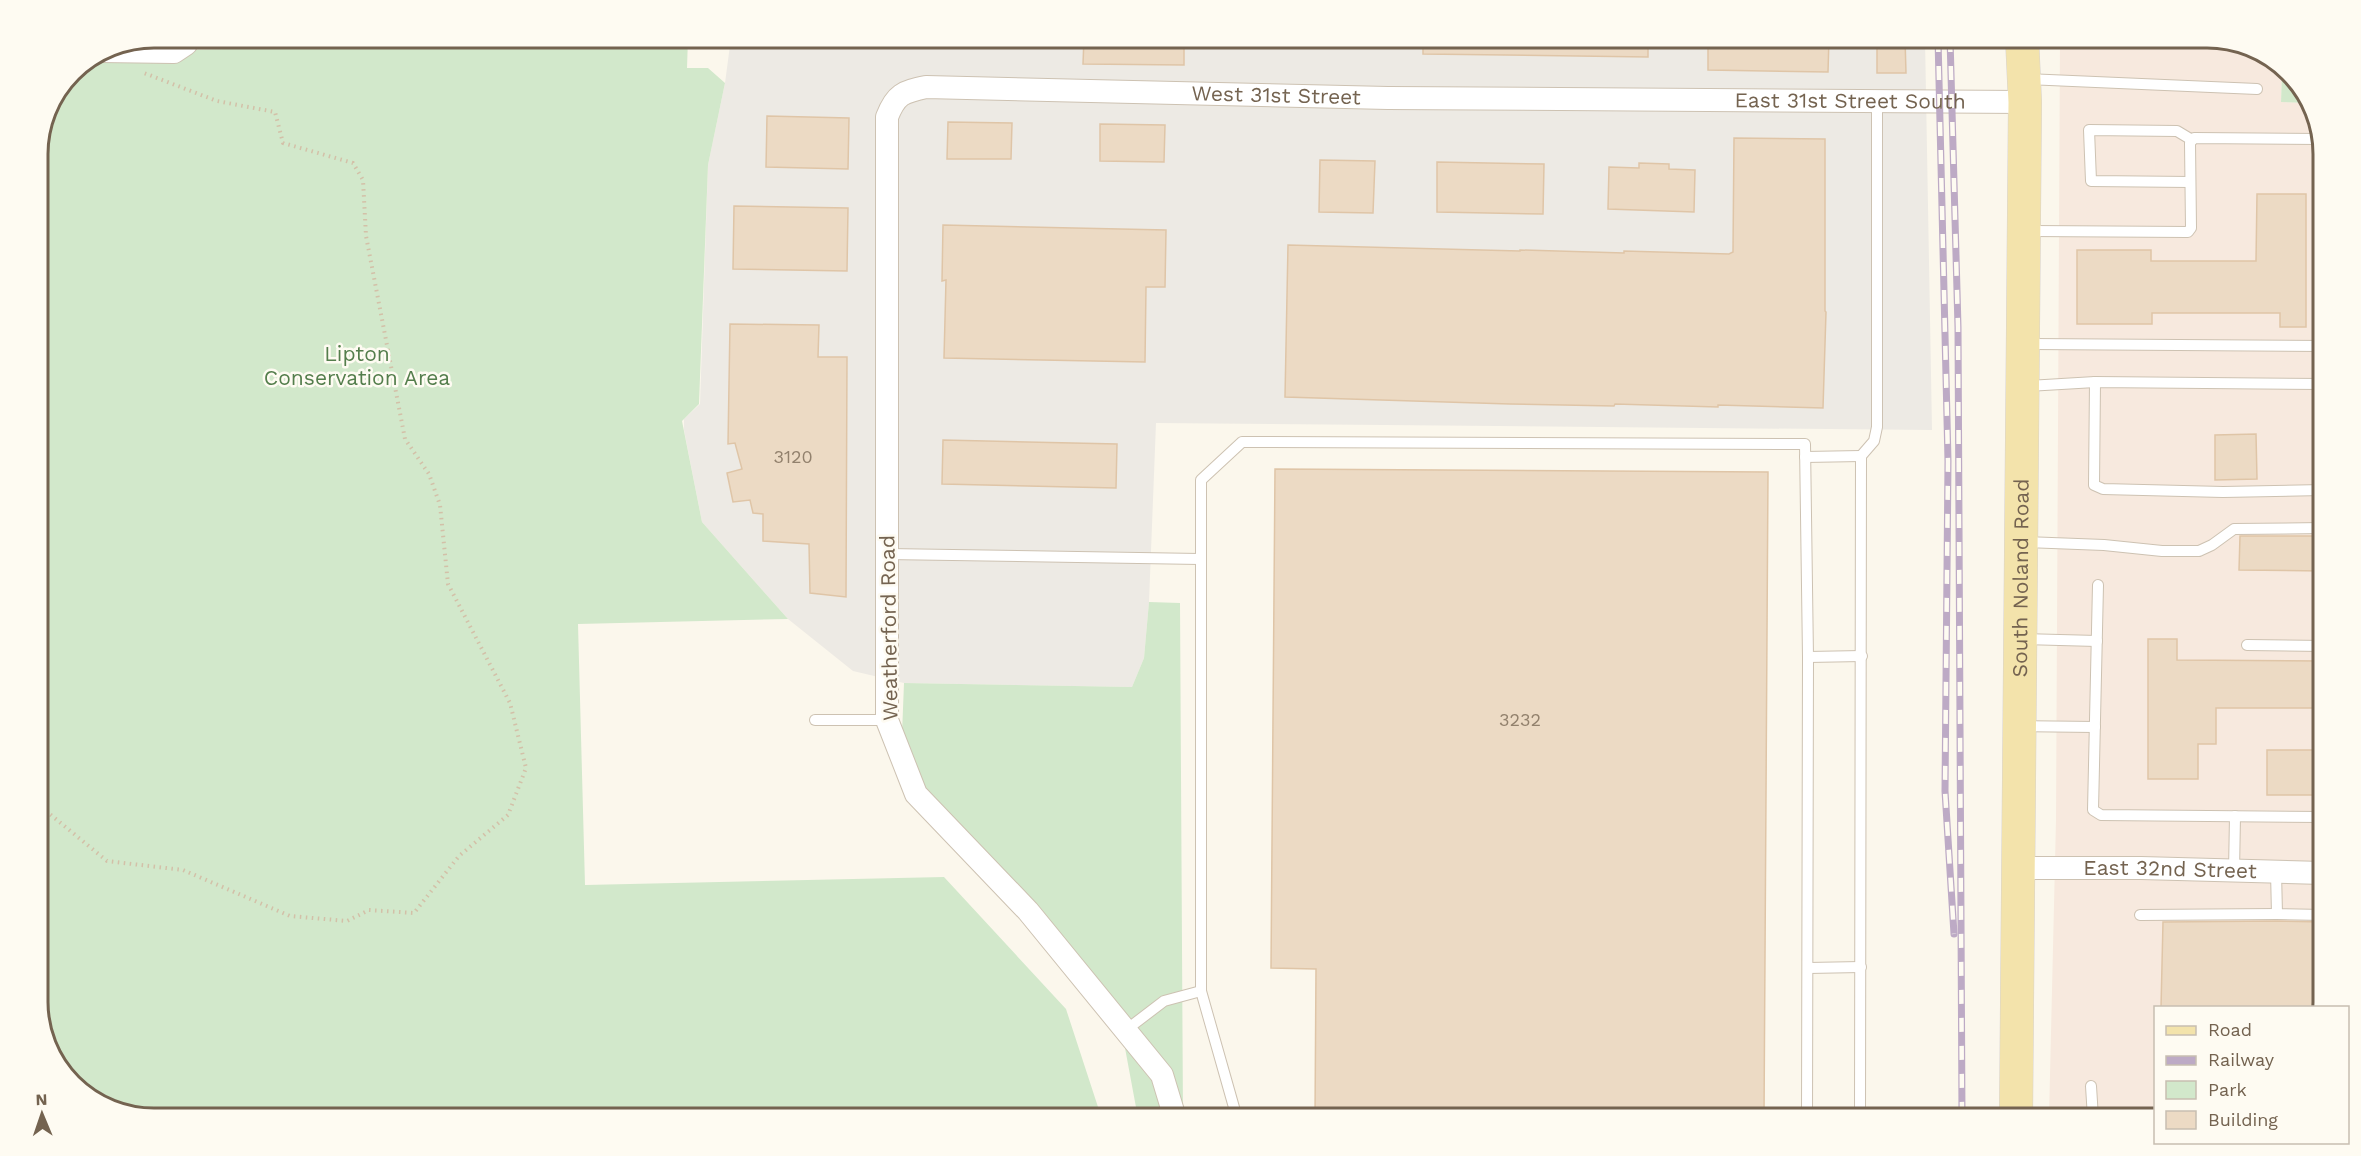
<svg xmlns="http://www.w3.org/2000/svg" width="2361" height="1156" viewBox="0 0 2361 1156" font-family="'Work Sans',sans-serif">
<style>
.commercial{fill:#f7e9de}
.industrial{fill:#edeae4}
.green{fill:#d2e8cb}
.building{fill:#ecdac4;stroke:#dfc5a7;stroke-width:1.5}
.lines{fill:none;stroke-linecap:round;stroke-linejoin:round}
.lane-casing{stroke:#cdc2b2;stroke-width:12}
.street-casing{stroke:#cdc2b2;stroke-width:24}
.primary-casing{stroke:#d8d3ce;stroke-width:34}
.path{stroke:#d3c0a8;stroke-width:4;stroke-dasharray:1.5 4.5;stroke-linecap:butt}
.lane{stroke:#fff;stroke-width:10}
.street{stroke:#fff;stroke-width:22}
.primary{stroke:#f3e3ab;stroke-width:33}
.rail-casing{stroke:#bdaac5;stroke-width:7}
.rail{stroke:#fefbf2;stroke-width:4.5;stroke-dasharray:14;stroke-linecap:butt}
.labels{text-anchor:middle;stroke-width:5;stroke-linejoin:round;paint-order:stroke}
.number-label{font-size:18px;fill:#92816d}
.street-label{font-size:21px;fill:#746350;stroke:#fefbf2}
.park-label{font-size:21px;fill:#547e4c;stroke:#fefbf2}
.rim{fill:none;stroke:#746350;stroke-width:3}
</style>
<rect width="100%" height="100%" fill="#fbf7ec"/>
<!-- commercial -->
<path class="commercial" d="M2060 38H2187L2231 43 2258 49 2282 71 2281 102 2309 103 2323 147V1002L2322 1008H2156L2155 1118H2049L2056 820Z"/>
<!-- industrial -->
<path class="industrial" d="M731 38H1925L1932 430 1156 423 1149 602 1144 658 1132 687 904 683 853 671 788 619 702 522 684 430V419L700 404 708 165 725 83Z"/>
<!-- green -->
<g class="green">
<path d="M154 38H361L364 46 688 38 687 68H708L725 83 708 165 699 404 682 421 702 522 788 619 578 624 585 885 944 877 1066 1009 1099 1110 1100 1118H154L103 1107 57 1067 38 1010V147L47 109 72 71 102 52 314 47 107 48Z"/>
<path d="M2282 71 2304 90 2309 103 2281 102Z"/>
<path d="M1149 602 1180 603 1183 1118H1138L1125 1048 1093 994 911 782 902 734 904 683 1132 687 1144 658Z"/>
</g>
<!-- building -->
<g class="building">
<path d="M1084 38H1184V65L1083 64Z"/>
<path d="M1423 38H1648V57L1423 54Z"/>
<path d="M1708 38H1829L1828 72 1708 70Z"/>
<path d="M1877 38H1905L1906 73H1877Z"/>
<path d="M767 116 849 118 848 169 766 167Z"/>
<path d="M948 122 1012 123 1011 159H947Z"/>
<path d="M1100 124 1165 125 1164 162 1100 161Z"/>
<path d="M1734 138 1825 139V311L1826 312 1823 408 1718 405V407L1615 404 1614 406 1510 404 1285 397 1288 245 1520 251V250L1624 253V251L1729 254 1733 252Z"/>
<path d="M1320 160 1375 161 1373 213 1319 212Z"/>
<path d="M1437 162 1544 164 1543 214 1437 212Z"/>
<path d="M1639 163 1669 164V169L1695 170 1694 212 1608 209 1609 167 1639 168Z"/>
<path d="M2257 194H2306V327H2280V313H2152V324H2077V250H2151V261H2256Z"/>
<path d="M734 206 848 208 847 271 733 269Z"/>
<path d="M943 225 1166 230 1165 287H1146L1145 362 944 358 946 280 942 281Z"/>
<path d="M730 324 819 325 818 357H847L846 597 810 593 809 544 763 541V514L753 513 750 500 733 502 727 473 742 469 735 443 728 444Z"/>
<path d="M2256 434 2257 479 2215 480V435Z"/>
<path d="M943 440 1117 444 1116 488 942 484Z"/>
<path d="M1275 469 1768 472 1764 1118H1315L1316 969 1271 968Z"/>
<path d="M2323 536V571L2239 570 2240 536Z"/>
<path d="M2148 639H2177V660L2323 661V708H2216V744H2198V779H2148Z"/>
<rect x="2267" y="750" width="56" height="45"/>
<path d="M2277 921 2323 922 2322 1008H2161L2163 922Z"/>
</g>
<g class="lines">
<defs>
<g id="lane">
<path d="M2027 79 2257 89"/>
<path d="M2190 182 2091 181 2089 130 2177 131 2192 140"/>
<path d="M2027 231 2188 232 2191 228 2190 143 2194 138 2321 139"/>
<path d="M2027 344 2323 346"/>
<path d="M2095 382 2094 485 2103 489 2223 492 2323 490"/>
<path d="M2026 386 2095 382 2323 384"/>
<path d="M1805 457 1861 456"/>
<path d="M2024 542 2104 545 2162 551H2199L2212 545 2234 529 2323 528"/>
<path d="M887 554 1200 559"/>
<path d="M2098 585 2093 810 2101 815 2323 817"/>
<path d="M2022 639 2097 641"/>
<path d="M2247 645 2323 646"/>
<path d="M1808 657 1862 656"/>
<path d="M815 720H887"/>
<path d="M2022 726 2095 727"/>
<path d="M2234 871 2235 816"/>
<path d="M2276 872 2277 914 2323 915"/>
<path d="M2140 915 2277 914"/>
<path d="M1808 968 1861 967"/>
<path d="M1126 1030 1164 1001 1201 991"/>
<path d="M2091 1086 2093 1118"/>
<path d="M1237 1118 1201 991V480L1242 442 1805 444 1808 657 1807 1118"/>
<path d="M1860 1118 1861 456 1874 441 1877 427V100"/>
</g>
<g id="street">
<path d="M102 51 174 52 186 44"/>
<path id="s1" d="M2017 868H2141L2323 873"/>
<path id="s2" d="M1175 1118 1162 1075 1028 911 916 794 887 720V117C896 94 903 92 926 87L1388 98 2025 102"/>
</g>
<g id="primary">
<path id="s3" d="M2016 1118 2025 102 2022 38"/>
</g>
</defs>
<!-- lane casing -->
<use href="#lane" class="lane-casing"/>
<!-- street casing -->
<use href="#street" class="street-casing"/>
<!-- primary casing -->
<use href="#primary" class="primary-casing"/>
<!-- path -->
<path class="path" d="M38 802 40 806 107 861 183 870 290 916 347 921 369 910 414 913 459 856 508 815 526 768 510 703 448 584 440 505 429 474 405 439 366 236 363 180 353 163 283 143 275 112 217 101 144 73"/>
<!-- lane -->
<use href="#lane" class="lane"/>
<!-- street -->
<use href="#street" class="street"/>
<!-- primary -->
<use href="#primary" class="primary"/>
<defs>
<g id="rail">
<path d="M1938 38 1948 461 1945 791 1954 934"/>
<path d="M1950 38 1958 327 1962 1118"/>
</g>
</defs>
<!-- rail casing -->
<use href="#rail" class="rail-casing"/>
<!-- rail -->
<use href="#rail" class="rail"/>
</g>
<g class="labels">
<!-- number labels -->
<g class="number-label">
<text x="793" y="463">3120</text>
<text x="1520" y="726">3232</text>
</g>
<!-- street labels -->
<g class="street-label">
<text dy="7" stroke="none"><textPath href="#s2" startOffset="1504">West 31st Street</textPath></text>
<text dy="7" stroke="none"><textPath href="#s2" startOffset="2078">East 31st Street South</textPath></text>
<text dy="7" stroke="none"><textPath href="#s3" startOffset="540">South Noland Road</textPath></text>
<text transform="translate(889 628) rotate(-91)" y="7">Weatherford Road</text>
<text dy="7" stroke="none"><textPath href="#s1" startOffset="153">East 32nd Street</textPath></text>
</g>
<!-- park labels -->
<g class="park-label">
<text x="357" y="361">Lipton<tspan x="357" dy="24">Conservation Area</tspan></text>
</g>
</g>
<!-- crop -->
<path d="M0 0H2361V1156H0ZM154 48H2207A106 106 0 0 1 2313 154V1002A106 106 0 0 1 2207 1108H154A106 106 0 0 1 48 1002V154A106 106 0 0 1 154 48Z" fill="#fefbf2" fill-rule="evenodd"/>
<path class="rim" d="M154 48H2207A106 106 0 0 1 2313 154V1002A106 106 0 0 1 2207 1108H154A106 106 0 0 1 48 1002V154A106 106 0 0 1 154 48Z"/>
<!-- legend -->
<rect x="2154" y="1006" width="195" height="138" fill="#fefbf2" stroke="#c7beb1" stroke-width="1.5"/>
<rect x="2166" y="1026" width="30" height="9" fill="#f3e3ab" stroke="#c7beb1" stroke-width="1.5"/>
<text x="2208" y="1036" font-size="18" fill="#746350">Road</text>
<rect x="2166" y="1056" width="30" height="9" fill="#bdaac5" stroke="#c7beb1" stroke-width="1.5"/>
<text x="2208" y="1066" font-size="18" fill="#746350">Railway</text>
<rect x="2166" y="1081" width="30" height="18" fill="#d2e8cb" stroke="#c7beb1" stroke-width="1.5"/>
<text x="2208" y="1096" font-size="18" fill="#746350">Park</text>
<rect x="2166" y="1111" width="30" height="18" fill="#ecdac4" stroke="#c7beb1" stroke-width="1.5"/>
<text x="2208" y="1126" font-size="18" fill="#746350">Building</text>
<!-- north arrow -->
<g transform="translate(42 1114) rotate(358)" stroke="#fefbf2" stroke-width="4.5" paint-order="stroke">
<path d="M0-4.5L10 22L0 15L-10 22Z" fill="#746350"/>
<text y="-9" font-size="16" font-weight="bold" text-anchor="middle" fill="#746350">N</text>
</g>
</svg>
